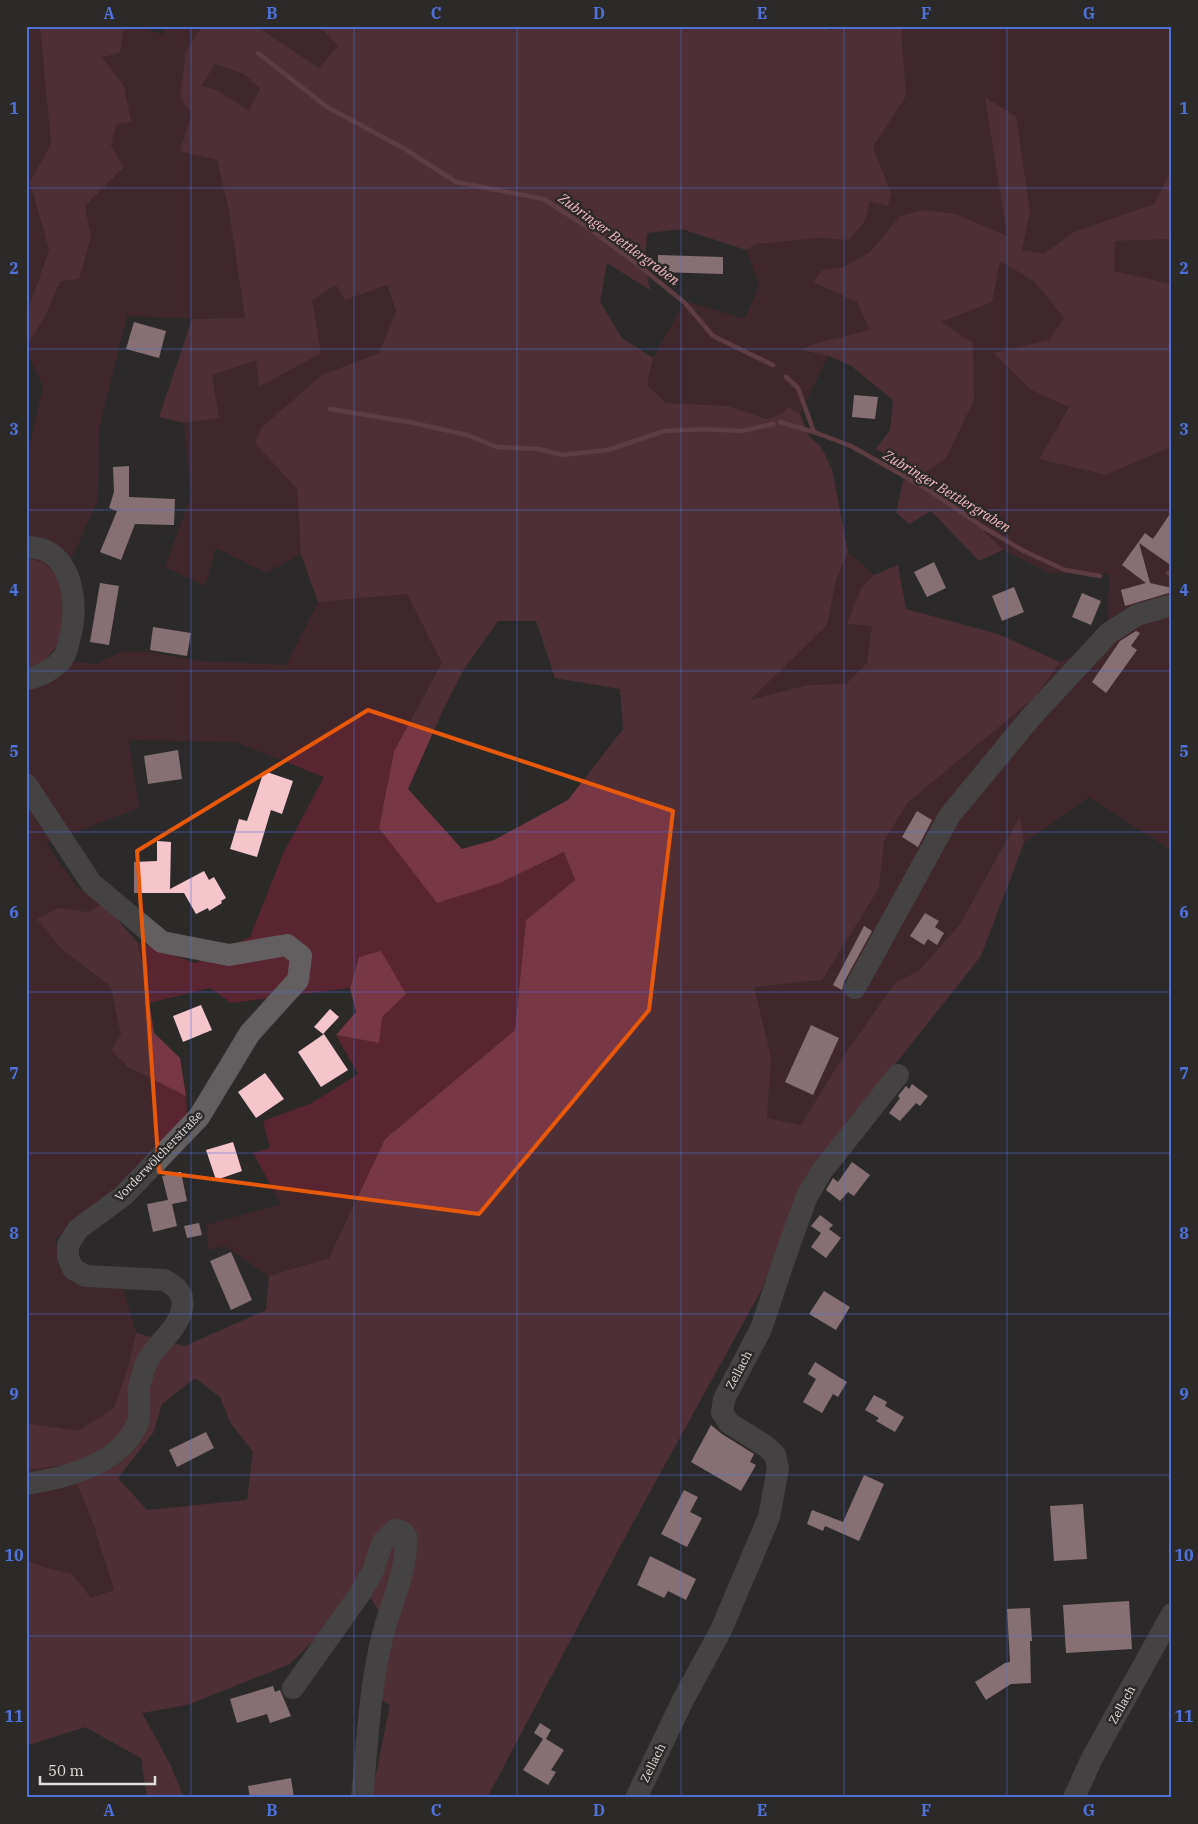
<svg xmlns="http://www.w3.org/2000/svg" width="1198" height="1824" viewBox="0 0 1198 1824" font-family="'IBM Plex Serif',serif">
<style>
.green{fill:#592530}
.forest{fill:#783744;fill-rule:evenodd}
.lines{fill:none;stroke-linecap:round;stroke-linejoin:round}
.stream{stroke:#995460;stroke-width:4.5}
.building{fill:#f5c5cc}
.minor{stroke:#635f60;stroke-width:22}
.marked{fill:none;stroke:#e8590c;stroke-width:4;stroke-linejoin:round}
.grid{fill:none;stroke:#4e72da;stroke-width:1;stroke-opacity:0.55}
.labels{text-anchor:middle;stroke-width:5;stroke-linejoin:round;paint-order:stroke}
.street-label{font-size:12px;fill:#e0dede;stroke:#2c2929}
.water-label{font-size:14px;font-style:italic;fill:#f9bac3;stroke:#2c2929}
.neatline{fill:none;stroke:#4e72da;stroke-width:2}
.grid-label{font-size:16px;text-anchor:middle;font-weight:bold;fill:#4e72da}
</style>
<rect width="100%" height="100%" fill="#2c2929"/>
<!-- green -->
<g class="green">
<path d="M26 26H40L51 144 30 182 49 250 26 316Z"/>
<path d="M124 26H136L164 35 165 26H202L186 52 180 97 193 114 180 150 217 160 229 211 245 318 192 319 127 316 99 428 98 500 62 579 26 556V461L43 386 26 351V346L44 319 60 281 91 237 85 206 124 167 111 146 116 124 130 122 102 57 120 53Z"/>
<path d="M256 26H319L338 46 320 68Z"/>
<path d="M901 26H1172V169L1154 204 1074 232 1044 254 1021 250 1030 211 986 98 1007 237 956 214 900 216 870 252 844 267 823 270 813 283 857 302 871 330 817 343 802 351 828 356 800 414 788 407 782 414 766 419 728 406 666 403 647 385 653 358 685 301 745 319 759 285 746 250 756 244 819 238 849 240 865 221 870 201 891 193 873 147 906 96Z"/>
<path d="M214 64 244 74 260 88 249 112 217 90 201 86Z"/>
<path d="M1172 239V284L1114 271 1115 241Z"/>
<path d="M1000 261 1035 282 1064 318 1049 340 1031 390 1069 406 1039 459 1106 475 1172 446V849L1171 850 1089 797 1024 843 1019 817 960 924 920 970 895 983 839 1063 801 1125 767 1118 771 1057 754 987 822 980 879 888 884 841 907 802 1036 696 1060 662 1084 650 1108 625 1109 574 1049 573 1003 550 925 472 940 322Z"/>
<path d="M337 285 345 300 386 285 396 311 379 353 322 375 255 443 297 489 301 554 266 573 216 548 205 586 165 567 191 496 184 423 219 418 212 375 256 359 259 387 320 353 312 300Z"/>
<path d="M848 552 874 575 861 588 848 624 872 626 867 663 846 684 807 685 749 700 827 625 836 580Z"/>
<path d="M407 594 442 663 394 751 379 828 500 883 564 852 575 880 526 920 515 1030 385 1139 329 1258 269 1276 225 1246 208 1250 206 1225 281 1204 253 1153 270 1148 263 1121 312 1103 358 1074 336 1035 379 1043 359 957 350 988 231 1003 210 988 149 1003 144 969 137 942 195 963 250 937 283 854 324 777 235 742 129 740 139 808 46 843 77 887 103 903 88 912 58 908 61 948 111 987 121 1035 111 1050 128 1067 186 1096 187 1117 124 1186 55 1239 61 1267 122 1285 136 1333 128 1367 114 1408 78 1431 26 1423V674L46 659 96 664 123 651 148 652 200 661 286 665 318 602Z"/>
<path d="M70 1463 94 1526 114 1590 91 1598 72 1574 44 1567 26 1560V1470Z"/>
</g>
<!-- forest -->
<g class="forest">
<path d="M40 26H124L120 53 102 57 124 86 131 122 116 124 111 146 124 167 85 206 91 237 79 279 60 281 44 319 26 346V316L49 250 30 182 51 144Z"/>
<path d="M202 26H256L319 68 338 46 319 26H825L828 30 866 26H901L906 96 873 147 891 193 888 206 870 201 865 221 849 240 819 238 756 244 746 250 682 229 647 233 645 265 650 290 607 263 600 302 622 338 653 358 647 385 666 403 728 406 766 419 782 414 788 407 800 414 809 436 821 447 832 469 848 552 836 580 827 625 750 700 807 685 846 684 867 663 872 626 847 624 861 588 874 575 898 565 906 609 998 634 1060 662 1036 696 907 803 884 841 879 888 822 980 754 987 771 1057 767 1118 801 1125 839 1063 895 983 920 970 960 924 1020 816 1024 843 981 956 804 1179 762 1289 630 1528 487 1798H371L390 1705 365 1691 380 1613 358 1578 328 1626 290 1664 187 1705 142 1713 170 1764 184 1798H147L141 1758 85 1727 26 1746V1560L44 1567 72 1574 91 1598 114 1590 94 1526 70 1464 26 1470V1423L78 1431 114 1408 128 1367 136 1333 185 1346 266 1310 269 1276 329 1258 385 1139 515 1030 526 920 575 880 564 852 500 883 437 903 379 828 394 751 442 663 407 594 318 602 301 554 297 489 255 443 261 428 322 375 379 353 396 311 387 285 345 300 336 285 312 300 321 353 259 387 256 360 212 375 219 418 184 423 159 417 192 319 245 318 229 211 217 160 180 151 192 114 180 97 186 52ZM215 64 244 74 260 88 249 111 217 90 201 86ZM498 621H536L555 678 620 689 623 729 568 800 494 840 462 849 408 789 443 710 464 669ZM195 1378 220 1397 230 1422 253 1452 247 1500 147 1510 118 1478 153 1433 162 1404Z"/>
<path d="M985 97 1016 117 1030 212 1022 250 1044 254 1074 232 1154 204 1172 169V239L1115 241 1114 271 1172 284V446L1106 475 1039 459 1069 407 1031 390 994 353 1049 340 1064 318 1035 282 1000 261 992 302 941 322 973 343 974 400 946 458 925 472 1003 550 979 561 931 511 909 524 896 512 907 465 876 449 890 430 893 400 850 365 828 356 801 350 817 343 870 330 857 302 812 282 823 270 844 267 870 252 900 216 924 210 956 214 1007 236Z"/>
<path d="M26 557 41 562 62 579 63 638 46 659 26 674Z"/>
<path d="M103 903 137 942 144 969 154 1033 180 1058 186 1096 128 1067 111 1050 121 1035 111 987 61 948 37 919 58 908 88 912Z"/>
<path d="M381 951 406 994 382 1017 379 1043 336 1035 356 1012 350 988 359 957Z"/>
</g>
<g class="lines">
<!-- stream -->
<g class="stream">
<path d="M258 53 327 107 405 149 456 182 544 199 590 229 637 264 685 303 713 336 773 365"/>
<path d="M786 377 798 388 814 432 851 446 927 489 983 527 1024 551 1065 570 1100 576"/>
<path d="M330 409 409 422 467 435 497 447 538 449 562 455 608 450 664 431 704 429 742 431 773 424"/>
<path d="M780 422 814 432"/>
<path d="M1168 573 1172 575"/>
</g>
</g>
<!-- building -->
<g class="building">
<path d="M658 255 723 257V274L658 272Z"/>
<path d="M134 322 166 331 159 358 126 349Z"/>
<path d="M854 395 878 397 875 419 852 417Z"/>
<path d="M129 466V497L175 499 174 525 135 524 121 560 100 552 117 511 109 508 114 492 113 467Z"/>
<path d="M1172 511V566L1139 543 1150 583 1172 588V592L1125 606 1121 590 1146 583 1122 565 1145 533 1153 539Z"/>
<path d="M934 562 946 588 927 597 914 572Z"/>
<path d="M100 583 119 586 109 645 90 642Z"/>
<path d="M1014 587 1024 612 1002 621 992 596Z"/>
<path d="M1082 593 1101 601 1091 625 1072 617Z"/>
<path d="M153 627 191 633 187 656 150 650Z"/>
<path d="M1136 631 1140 633 1131 646 1137 650 1106 693 1092 682 1120 641Z"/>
<path d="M178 750 182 779 148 784 144 756Z"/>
<path d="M264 771 293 781 282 814 271 810 257 857 230 849 239 819 247 821Z"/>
<path d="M917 811 932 820 918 847 902 837Z"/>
<path d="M157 841 171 842 170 889 204 871 209 880 214 877 226 898 221 901 222 903 209 911 208 908 196 914 184 893H134V862L157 861Z"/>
<path d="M925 913 939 921 935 927 944 933 937 945 928 939 924 945 910 936Z"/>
<path d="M864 926 872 931 844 982 842 990 833 985Z"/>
<path d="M201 1005 212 1030 183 1042 173 1016Z"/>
<path d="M330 1009 339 1017 323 1034 314 1027Z"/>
<path d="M811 1025 839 1038 813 1095 785 1082Z"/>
<path d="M324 1034 348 1070 321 1087 298 1052Z"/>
<path d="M265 1073 284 1099 256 1118 238 1092Z"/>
<path d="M912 1084 928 1096 920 1106 916 1103 900 1121 889 1113 900 1098 898 1096 906 1086 909 1089Z"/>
<path d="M233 1142 242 1171 216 1180 206 1150Z"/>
<path d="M852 1162 870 1175 854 1196 848 1192 840 1201 826 1190 833 1178 838 1182Z"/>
<path d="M181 1172 187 1201 172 1204 177 1226 153 1232 147 1204 168 1200 162 1176Z"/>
<path d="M820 1215 833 1225 829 1229 841 1238 826 1258 811 1247 821 1233 811 1226Z"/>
<path d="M199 1223 202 1235 187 1238 184 1226Z"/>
<path d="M231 1252 252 1300 231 1310 210 1261Z"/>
<path d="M824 1291 850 1307 836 1330 809 1314Z"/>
<path d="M815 1362 847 1382 838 1397 833 1394 822 1413 803 1402 816 1379 808 1374Z"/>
<path d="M874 1395 887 1402 885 1406 904 1417 895 1432 876 1421 879 1418 865 1410Z"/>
<path d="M711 1425 722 1434 754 1454 750 1462 756 1465 741 1491 691 1462Z"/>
<path d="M206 1432 214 1448 177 1467 169 1450Z"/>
<path d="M864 1475 884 1484 859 1541 825 1526 823 1531 807 1524 812 1510 843 1522Z"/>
<path d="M684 1490 698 1497 690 1512 702 1518 687 1547 661 1534Z"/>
<path d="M1083 1504 1087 1559 1054 1561 1050 1506Z"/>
<path d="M650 1556 696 1579 686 1600 668 1591 664 1598 637 1585Z"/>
<path d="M1129 1601 1132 1649 1066 1653 1063 1605Z"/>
<path d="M1030 1608 1032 1641H1030L1031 1683 1011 1684 986 1700 975 1682 1005 1663 1010 1662 1007 1609Z"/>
<path d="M273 1686 275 1692 280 1690 291 1716 270 1723 267 1714 237 1723 230 1699Z"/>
<path d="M540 1723 551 1730 546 1739 564 1750 551 1770 556 1772 548 1785 523 1770 543 1739 534 1733Z"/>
<path d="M291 1778 294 1798H250L248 1786Z"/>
</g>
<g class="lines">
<!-- minor -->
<g class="minor">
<path d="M26 547C73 545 80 607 69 640 68 646 66 654 63 658 54 669 40 677 26 679"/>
<path d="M26 784 92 884 162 942 229 955 287 945 301 956 298 980 250 1033 199 1117 123 1196 78 1229 68 1245V1257L73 1269 86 1276 164 1280C177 1286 185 1295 182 1309 178 1331 153 1345 145 1366 143 1373 140 1381 139 1388 138 1399 141 1412 138 1422 136 1429 130 1437 126 1442 102 1469 60 1479 26 1484"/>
<path d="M855 988 950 815 1031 717 1109 633 1137 615 1172 605"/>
<path d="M293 1688 359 1595 373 1571 382 1543 395 1530 401 1531 406 1536C408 1574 387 1610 380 1647 369 1696 367 1748 362 1798"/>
<path d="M636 1798 683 1700 721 1630 769 1517 778 1468 775 1455 767 1447 729 1423 722 1412 724 1399 761 1329 784 1260 807 1196 822 1171 898 1075"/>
<path d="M1074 1798 1091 1760 1172 1614"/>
</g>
</g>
<!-- marked area -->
<path d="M0 0H1198V1824H0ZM368 710 673 811 649 1010 479 1214 159 1172 137 851Z" fill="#2c2929" fill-opacity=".55" fill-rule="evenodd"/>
<path class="marked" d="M368 710 673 811 649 1010 479 1214 159 1172 137 851Z"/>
<!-- grid -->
<path class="grid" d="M191 26V1798M354 26V1798M517 26V1798M681 26V1798M844 26V1798M1007 26V1798M26 188H1172M26 349H1172M26 510H1172M26 671H1172M26 832H1172M26 992H1172M26 1153H1172M26 1314H1172M26 1475H1172M26 1636H1172"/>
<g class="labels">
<!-- street labels -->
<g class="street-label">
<text transform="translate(159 1156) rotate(-46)" y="4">Vorderwölcherstraße</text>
<text transform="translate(739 1370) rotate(-62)" y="4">Zellach</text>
<text transform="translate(1122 1705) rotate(-61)" y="4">Zellach</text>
<text transform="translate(653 1763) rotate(-64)" y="4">Zellach</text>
</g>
<!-- water labels -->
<g class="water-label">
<text transform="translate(619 239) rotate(36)" y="5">Zubringer Bettlergraben</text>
<text transform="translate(947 491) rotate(31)" y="5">Zubringer Bettlergraben</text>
</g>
</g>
<!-- border -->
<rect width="1198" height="1824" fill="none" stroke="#2c2929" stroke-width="55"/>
<!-- scale -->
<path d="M40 1776v8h115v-8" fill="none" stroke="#e0dede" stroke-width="2.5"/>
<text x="48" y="1776" font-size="15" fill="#e0dede" stroke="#2c2929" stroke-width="4" paint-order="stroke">50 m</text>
<rect x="28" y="28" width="1142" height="1768" class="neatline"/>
<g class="grid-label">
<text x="109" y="19">A</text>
<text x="272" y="19">B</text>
<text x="436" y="19">C</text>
<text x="599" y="19">D</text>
<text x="762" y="19">E</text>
<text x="926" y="19">F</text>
<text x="1089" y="19">G</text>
<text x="14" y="114">1</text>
<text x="1184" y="114">1</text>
<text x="14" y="274">2</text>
<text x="1184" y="274">2</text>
<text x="14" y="435">3</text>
<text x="1184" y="435">3</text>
<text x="14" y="596">4</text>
<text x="1184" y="596">4</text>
<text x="14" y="757">5</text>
<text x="1184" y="757">5</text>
<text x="14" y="918">6</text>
<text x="1184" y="918">6</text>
<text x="14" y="1079">7</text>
<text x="1184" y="1079">7</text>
<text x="14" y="1239">8</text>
<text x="1184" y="1239">8</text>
<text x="14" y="1400">9</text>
<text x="1184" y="1400">9</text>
<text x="14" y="1561">10</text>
<text x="1184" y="1561">10</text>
<text x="14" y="1722">11</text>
<text x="1184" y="1722">11</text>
<text x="109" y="1816">A</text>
<text x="272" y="1816">B</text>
<text x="436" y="1816">C</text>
<text x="599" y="1816">D</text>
<text x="762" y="1816">E</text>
<text x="926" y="1816">F</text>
<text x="1089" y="1816">G</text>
</g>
</svg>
